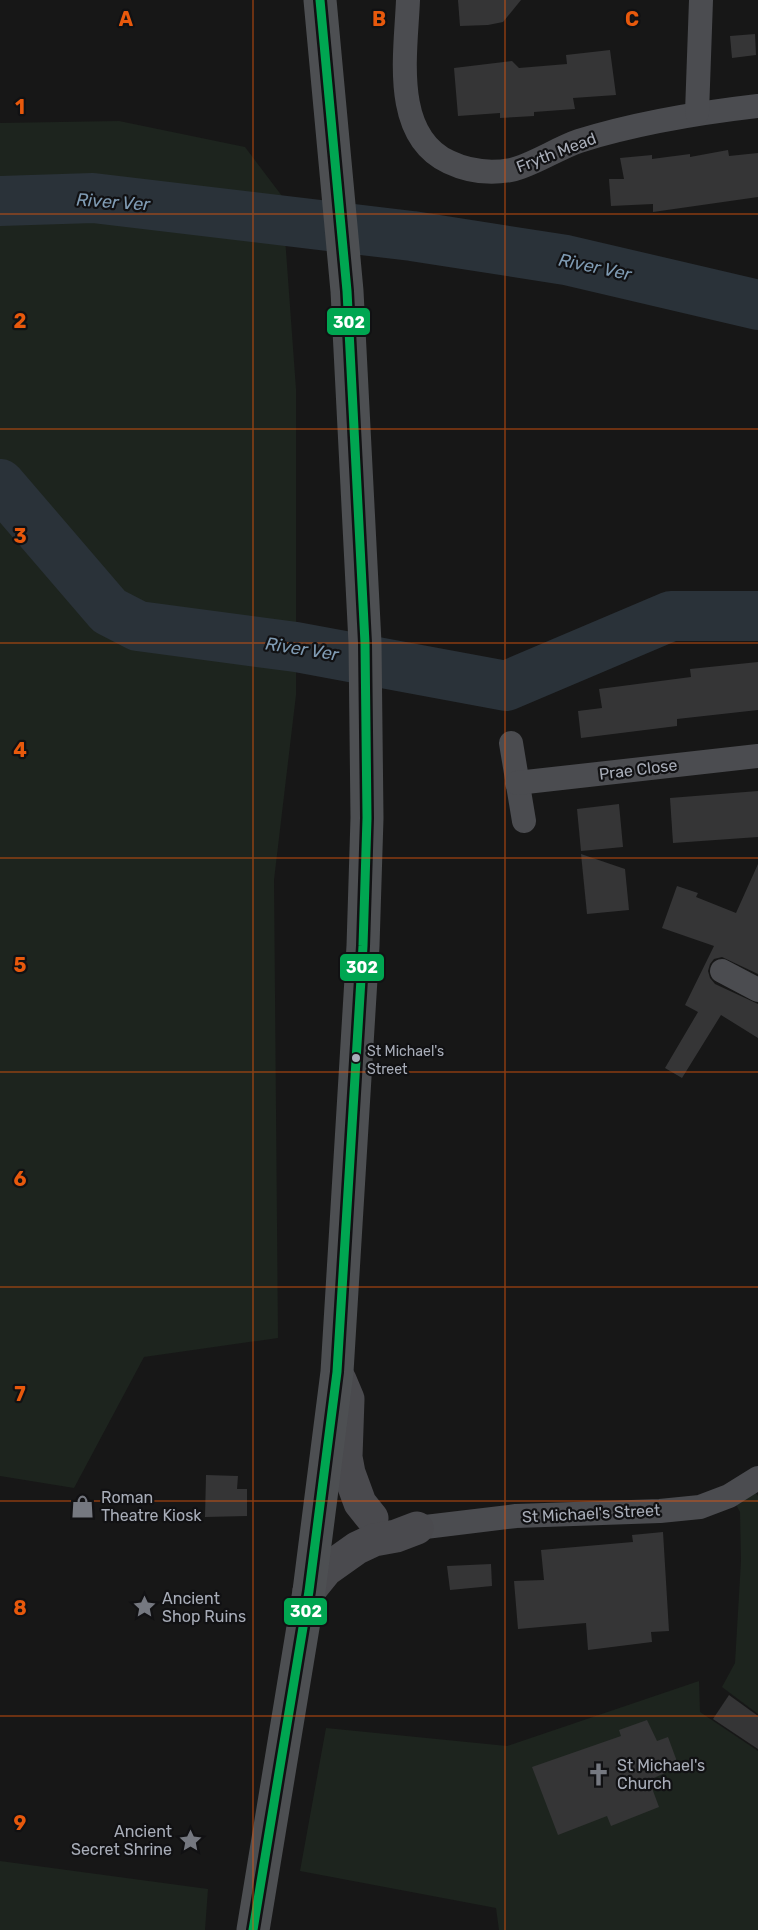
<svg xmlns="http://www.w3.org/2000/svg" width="758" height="1930" viewBox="0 0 758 1930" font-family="Rubik,sans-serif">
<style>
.green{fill:#1d241e}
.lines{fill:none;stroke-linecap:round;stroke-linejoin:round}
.river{stroke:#2a3239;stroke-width:50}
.building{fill:#353536}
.street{stroke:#4b4c50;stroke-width:24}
.secondary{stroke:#4a4a4e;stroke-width:33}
.primary{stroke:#4d4f52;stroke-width:33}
.bus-1-casing{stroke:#111113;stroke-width:14}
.bus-1{stroke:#00a651;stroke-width:9}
.grid{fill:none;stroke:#e8590c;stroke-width:1.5;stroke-opacity:0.55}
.bus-dot{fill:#a8adb8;stroke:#111113;stroke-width:2}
.labels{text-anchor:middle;stroke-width:4.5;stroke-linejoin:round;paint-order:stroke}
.bus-label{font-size:14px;fill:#a8adb8;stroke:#111113;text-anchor:start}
.street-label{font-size:16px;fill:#a8adb8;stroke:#111113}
.poi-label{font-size:16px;fill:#a8adb8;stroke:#111113;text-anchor:start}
.water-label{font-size:18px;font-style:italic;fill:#7f9bb3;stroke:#111113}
.grid-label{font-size:20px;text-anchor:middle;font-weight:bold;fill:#e8590c;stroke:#111113;stroke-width:4.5;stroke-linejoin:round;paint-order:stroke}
.line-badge{stroke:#111113;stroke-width:2}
.badge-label{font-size:16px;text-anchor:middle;font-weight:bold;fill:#fff}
</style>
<rect width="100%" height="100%" fill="#171717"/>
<!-- green -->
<g class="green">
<path d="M119 121 245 147 282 196 296 389V695L274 880 278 1338 144 1357 74 1488 0 1476V123Z"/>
<path d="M751 1485 758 1496V1714L722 1687 735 1663 741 1561 740 1512 732 1497Z"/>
<path d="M699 1681 700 1712 758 1751V1930H499L496 1908 300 1871 326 1728 507 1746Z"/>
<path d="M0 1861 208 1889 205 1930H0Z"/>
</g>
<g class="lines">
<!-- river -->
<g class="river">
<path d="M0 201 93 198 412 236 566 260 758 305"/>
<path d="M0 484 109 611 138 626 296 647 506 686 671 616H758"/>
</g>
</g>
<!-- building -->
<g class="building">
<path d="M458 0H521L503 22 488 25 460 26Z"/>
<path d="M755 34 756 55 732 58 730 36Z"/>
<path d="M610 50 616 95 573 98 575 109 534 112V116L500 118V113L458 116 454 68 512 61 519 68 567 64 566 55Z"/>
<path d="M728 150 729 156 758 153V197L653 212V204L611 206 609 179H624L620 158 652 155V159L690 154V157Z"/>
<path d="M758 662V710L677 719V726L581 738 578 711 602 708 599 689 691 677 690 669Z"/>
<path d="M758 791V837L673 843 670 798Z"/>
<path d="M619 804 623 847 581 851 577 809Z"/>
<path d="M581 854 625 869 629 910 587 914Z"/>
<path d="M758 864V974L722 957 714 959 710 964 708 971 710 978 715 984 758 1004V1038L721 1015 682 1078 665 1068 698 1012 685 1005 714 946 662 928 677 886 698 893 696 897 736 913Z"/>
<path d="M206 1475 238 1476 237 1489H247V1516L205 1517Z"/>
<path d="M663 1532 669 1631 651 1632 652 1642 588 1650 586 1623 518 1629 514 1581 544 1580 541 1550 633 1542 632 1535Z"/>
<path d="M491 1564 492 1586 450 1590 447 1566Z"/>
<path d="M729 1695 758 1716V1749L713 1719Z"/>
<path d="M647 1720 657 1741 668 1737 679 1767 649 1780 659 1807 611 1826 607 1816 558 1835 532 1767 621 1736 619 1730Z"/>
</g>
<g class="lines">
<!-- street -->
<g class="street">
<path d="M408 0C406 52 391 135 449 162 470 172 489 174 511 170 531 166 558 148 579 141 637 123 697 113 758 106"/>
<path d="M697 113 701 0"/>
<path d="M511 743 524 821"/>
<path d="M517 783 758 756"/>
<path d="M722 971 758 990"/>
<path d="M417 1528 516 1516 660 1511 700 1507 729 1496 758 1478"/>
</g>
<!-- secondary -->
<g class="secondary">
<path d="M340 1380 348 1399 346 1457 349 1473 360 1503 372 1518"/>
<path d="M309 1591 326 1570 357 1548 374 1540 396 1536 417 1528"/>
</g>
<!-- primary -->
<path class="primary" d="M253 1930 309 1591 337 1372 363 946 367 818 365 643 347 291 320 0"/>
<defs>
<path id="bus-1" d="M253 1930 309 1591 337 1372 363 946 367 818 365 643 347 291 320 0"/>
</defs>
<!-- bus-1 casing -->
<use href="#bus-1" class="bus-1-casing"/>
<!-- bus-1 -->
<use href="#bus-1" class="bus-1"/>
</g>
<!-- grid -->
<path class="grid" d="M253 0V1930M505 0V1930M0 214H758M0 429H758M0 643H758M0 858H758M0 1072H758M0 1287H758M0 1501H758M0 1716H758"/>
<!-- icons -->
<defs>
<symbol id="shop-bare" viewBox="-9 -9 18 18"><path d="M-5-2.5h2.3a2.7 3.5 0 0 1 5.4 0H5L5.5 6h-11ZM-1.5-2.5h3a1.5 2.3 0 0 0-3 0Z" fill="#757880" stroke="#111113" stroke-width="2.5" paint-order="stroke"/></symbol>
<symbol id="sight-bare" viewBox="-9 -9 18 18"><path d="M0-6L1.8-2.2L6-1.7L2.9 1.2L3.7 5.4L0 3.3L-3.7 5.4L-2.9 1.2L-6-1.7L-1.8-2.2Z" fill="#757880" stroke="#111113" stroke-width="2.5" paint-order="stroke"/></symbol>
<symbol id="church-bare" viewBox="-9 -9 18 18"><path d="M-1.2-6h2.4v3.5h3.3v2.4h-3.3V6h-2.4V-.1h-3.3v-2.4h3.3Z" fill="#757880" stroke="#111113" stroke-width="2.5" paint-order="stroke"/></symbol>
</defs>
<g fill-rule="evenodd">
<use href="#shop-bare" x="66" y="1490" width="33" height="33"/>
<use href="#sight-bare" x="128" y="1590" width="33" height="33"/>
<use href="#church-bare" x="582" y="1758" width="33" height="33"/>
<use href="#sight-bare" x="174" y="1824" width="33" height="33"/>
</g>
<!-- markers -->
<circle class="bus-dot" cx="356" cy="1058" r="5"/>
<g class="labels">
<!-- bus labels -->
<g class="bus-label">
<text x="367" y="1056">St Michael's<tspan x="367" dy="18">Street</tspan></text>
</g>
<!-- street labels -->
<g class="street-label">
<text transform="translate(556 152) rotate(-21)" y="6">Fryth Mead</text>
<text transform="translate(638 769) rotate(-7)" y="6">Prae Close</text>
<text transform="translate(591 1513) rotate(-3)" y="6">St Michael's Street</text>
</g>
<!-- poi labels -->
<g class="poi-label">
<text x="101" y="1503">Roman<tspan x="101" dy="18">Theatre Kiosk</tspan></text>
<text x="162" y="1604">Ancient<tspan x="162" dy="18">Shop Ruins</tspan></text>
<text x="617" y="1771">St Michael's<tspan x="617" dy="18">Church</tspan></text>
<text x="172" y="1837" text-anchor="end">Ancient<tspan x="172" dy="18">Secret Shrine</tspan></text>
</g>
<!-- water labels -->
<g class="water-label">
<text transform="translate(113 202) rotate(4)" y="6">River Ver</text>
<text transform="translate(595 267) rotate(12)" y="6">River Ver</text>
<text transform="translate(302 649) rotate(9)" y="6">River Ver</text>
</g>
</g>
<g class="grid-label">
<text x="126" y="26">A</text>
<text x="379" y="26">B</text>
<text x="632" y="26">C</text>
<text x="20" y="114">1</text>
<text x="20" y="328">2</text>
<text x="20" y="543">3</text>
<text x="20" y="757">4</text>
<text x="20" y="972">5</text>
<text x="20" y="1186">6</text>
<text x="20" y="1401">7</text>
<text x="20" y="1615">8</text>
<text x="20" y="1830">9</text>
</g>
<g class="line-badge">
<rect x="326" y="307" width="45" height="29" rx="6" fill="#00a651"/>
<rect x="339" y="953" width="46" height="29" rx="6" fill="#00a651"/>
<rect x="283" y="1597" width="45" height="29" rx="6" fill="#00a651"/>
</g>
<g class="badge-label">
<text x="349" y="328">302</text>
<text x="362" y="973">302</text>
<text x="306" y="1617">302</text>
</g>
</svg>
